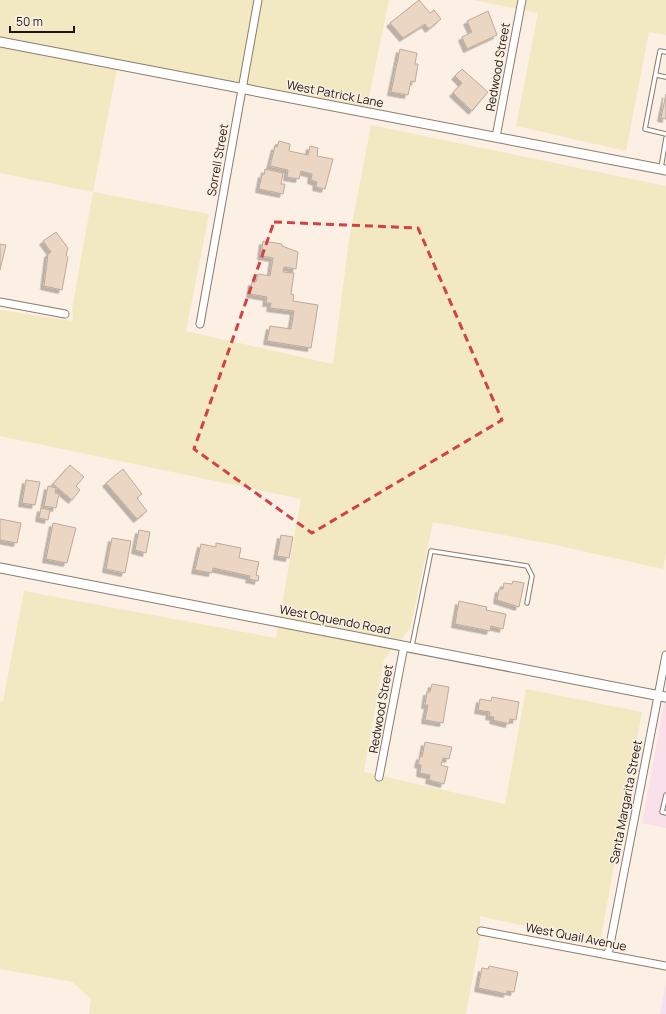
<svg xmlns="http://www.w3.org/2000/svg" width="666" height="1014" viewBox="0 0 666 1014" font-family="Manrope,sans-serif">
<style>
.commercial{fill:#f9e0ea}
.industrial{fill:#f5e1f1}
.sand{fill:#f2e9c3}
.building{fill:#ebd5c3;stroke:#bfaa99;filter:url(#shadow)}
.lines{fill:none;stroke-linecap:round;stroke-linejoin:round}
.service-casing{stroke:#8d7a69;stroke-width:5.5}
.minor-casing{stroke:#8d7a69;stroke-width:9}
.tertiary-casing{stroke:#8d7a69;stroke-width:11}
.service{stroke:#fff;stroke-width:3.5}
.minor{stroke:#fff;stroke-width:7}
.tertiary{stroke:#fff;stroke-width:9}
.marked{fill:none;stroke:#d24245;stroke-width:3;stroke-dasharray:8 5;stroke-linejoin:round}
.labels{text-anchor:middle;stroke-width:3;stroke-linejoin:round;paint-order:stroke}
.street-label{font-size:12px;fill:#1d1610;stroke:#fcf0e4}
</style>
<defs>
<filter id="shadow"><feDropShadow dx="-3.5" dy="3.5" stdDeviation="0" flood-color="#0004"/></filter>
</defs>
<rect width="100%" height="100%" fill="#fcf0e4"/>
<!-- commercial -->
<path class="commercial" d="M666 694V828L642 823Z"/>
<!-- industrial -->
<path class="industrial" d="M666 982V1014H660Z"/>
<!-- sand -->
<g class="sand">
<path d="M0 0H389L367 107 118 64 93 192 209 214 186 331 333 364 349 240 371 125 666 186V552L663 569 551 544 433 522 410 629 384 659 364 772 505 804 526 689 642 712 600 943 480 916V938L466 1014H89L91 999 72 982 0 969V701H3L24 591 276 638 301 499 0 436V310L73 321 72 309 93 192 0 173Z"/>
<path d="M473 0H666V35L649 32 626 151 516 126 538 13Z"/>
</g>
<!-- building -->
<g class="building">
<path d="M419 0 430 13 434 10 441 19 429 29 425 24 403 38 390 23Z"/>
<path d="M488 11 497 35 467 49 462 37 472 32 467 21Z"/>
<path d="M400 49 417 53 415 64H418L415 82 411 81 408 95 391 92Z"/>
<path d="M462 69 488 92 472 111 453 93 462 83 455 76Z"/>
<path d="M666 94V119L661 118Z"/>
<path d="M279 141 290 144 289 151 308 155 310 146 318 148 317 156 333 159 325 189 316 187 317 182 311 180 312 174 301 171 299 179 287 177 288 170 270 166 275 146 277 147Z"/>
<path d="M265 169 283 173 281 184H285L283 194 259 189 262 174 264 175Z"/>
<path d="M56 232 68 248 66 255 68 257 62 290 44 286 48 254 51 252 43 241Z"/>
<path d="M263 241 282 244V246L298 252 296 269 284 267 283 272 294 273 291 294 294 295 293 301 318 305 311 348 267 341 270 326 291 329 294 311 270 308 271 303H266L267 297 250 294 252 282H256L258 274 270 276 273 258 261 256Z"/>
<path d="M0 244 6 245 0 270Z"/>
<path d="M70 465 84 477 76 486 80 490 72 500 53 484Z"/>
<path d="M123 469 142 494 137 498 147 511 137 519 106 483Z"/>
<path d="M26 480 40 482 35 505 22 503Z"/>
<path d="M48 486 56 488 55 493 59 494 56 508 44 506Z"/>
<path d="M41 508 50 510 48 520 39 518Z"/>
<path d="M0 519 21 523 17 543 0 540Z"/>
<path d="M53 523 76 528 67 563 46 559Z"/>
<path d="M139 530 150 532 146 553 135 550Z"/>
<path d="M281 535 293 537 289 558 277 556Z"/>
<path d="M112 538 131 541 125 573 106 569Z"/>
<path d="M216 543 241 548 239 558 259 562 256 575 259 576 258 581 249 579 250 576 213 568 212 573 195 570 201 544 216 547Z"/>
<path d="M513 581 524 583 519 607 497 600 499 589H503L504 583 512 584Z"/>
<path d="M459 601 487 607 486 610 506 614 503 629 491 626 490 631 455 624Z"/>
<path d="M432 684 449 687 443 723 425 720 428 705H425L427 692H430Z"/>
<path d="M492 697 519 702 516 720 510 719 509 724 493 720 494 717 489 716 490 712 478 710 480 699 491 701Z"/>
<path d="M425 742 452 747 449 759 443 758 441 765 448 767 444 784 429 780 430 775 420 773 421 765 418 764 420 756 422 757Z"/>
<path d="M489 966 518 972 514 992 507 991V994L478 988 482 968 488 969Z"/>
</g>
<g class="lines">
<defs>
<g id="service">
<path d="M666 52 660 51 645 129 666 134"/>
<path d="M656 75 666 77"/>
<path d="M661 168 666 138"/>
<path d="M412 646 431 551 527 566 532 576 527 603"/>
<path d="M666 795 662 812 666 813"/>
</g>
<g id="minor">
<path d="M496 137 522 0"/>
<path d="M0 302 65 314"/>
<path d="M200 324 258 0"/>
<path d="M379 777 404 646"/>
<path d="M481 931 666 966"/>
<path d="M608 955 666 655"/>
</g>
<g id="tertiary">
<path d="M0 42 666 170"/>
<path d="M0 568 666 697"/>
</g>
</defs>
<!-- service casing -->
<use href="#service" class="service-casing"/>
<!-- minor casing -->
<use href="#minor" class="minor-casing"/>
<!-- tertiary casing -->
<use href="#tertiary" class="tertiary-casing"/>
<!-- service -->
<use href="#service" class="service"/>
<!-- minor -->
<use href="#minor" class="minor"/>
<!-- tertiary -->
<use href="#tertiary" class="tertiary"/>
</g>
<!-- marked area -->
<path class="marked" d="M274 222 418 228 502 420 312 533 194 449Z"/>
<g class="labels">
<!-- street labels -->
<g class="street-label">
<text transform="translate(498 67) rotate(-80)" y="4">Redwood Street</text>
<text transform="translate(335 94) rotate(11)" y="4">West Patrick Lane</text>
<text transform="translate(218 160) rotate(-80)" y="4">Sorrell Street</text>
<text transform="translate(335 620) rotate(11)" y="4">West Oquendo Road</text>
<text transform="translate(381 709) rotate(-80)" y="4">Redwood Street</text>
<text transform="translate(626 802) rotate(-79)" y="4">Santa Margarita Street</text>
<text transform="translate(576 937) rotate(11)" y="4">West Quail Avenue</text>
</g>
</g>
<!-- scale -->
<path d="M10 26v6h64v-6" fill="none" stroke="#1d1610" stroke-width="2"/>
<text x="16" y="26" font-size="12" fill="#1d1610" stroke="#fcf0e4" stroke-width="3" paint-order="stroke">50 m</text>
</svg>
